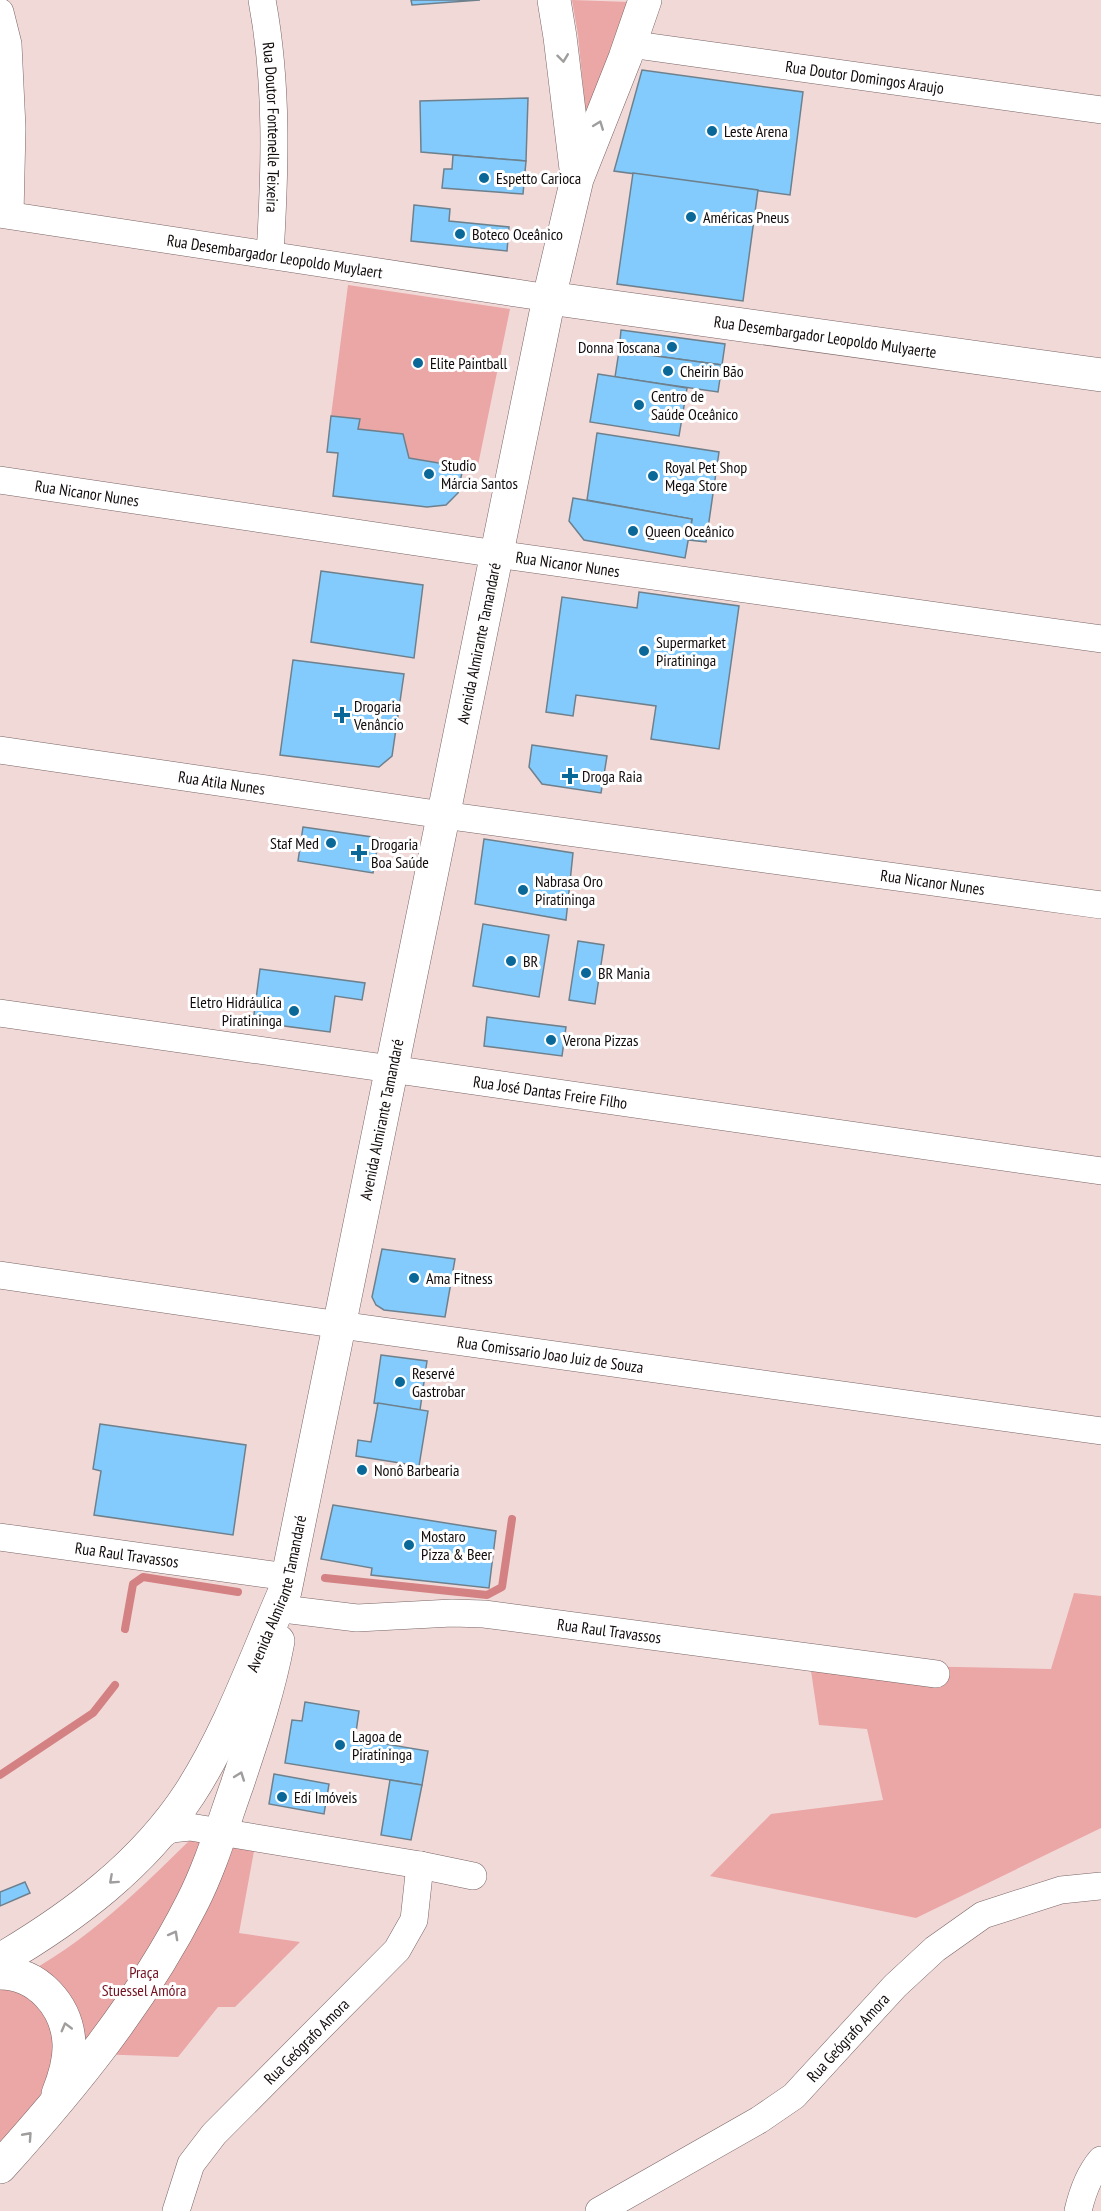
<svg xmlns="http://www.w3.org/2000/svg" width="1101" height="2211" viewBox="0 0 1101 2211" font-family="'PT Sans Narrow',sans-serif">
<style>
.green{fill:#eba6a6}
.lines{fill:none;stroke-linecap:round;stroke-linejoin:round}
.stream{stroke:#d38182;stroke-width:8}
.building{fill:#82cbfc;stroke:#6f808d;stroke-width:1.5}
.minor-casing{stroke:#796464;stroke-width:28}
.tertiary-casing{stroke:#796464;stroke-width:34}
.minor{stroke:#fff;stroke-width:27}
.tertiary{stroke:#fff;stroke-width:33}
.oneway{stroke:#a09d9d}
.poi-dot{fill:#096897;stroke:#fff;stroke-width:2}
.labels{text-anchor:middle;stroke-width:6;stroke-linejoin:round;paint-order:stroke}
.street-label{font-size:16px;fill:#110a0a;stroke:#fff}
.poi-label{font-size:16px;fill:#110a0a;stroke:#fff;text-anchor:start}
.park-label{font-size:16px;fill:#741121;stroke:#fff}
</style>
<rect width="100%" height="100%" fill="#f1d9d8"/>
<!-- green -->
<g class="green">
<path d="M572 0 629 2 587 128 578 35Z"/>
<path d="M348 285 510 309 477 470 409 458 403 434 358 429 359 419 331 416Z"/>
<path d="M1074 1593 1101 1596V1828L916 1918 710 1876 771 1814 883 1800 867 1729 819 1725 810 1664 1051 1669Z"/>
<path d="M190 1840 254 1851 239 1933 300 1942 235 2007H218L178 2057 96 2054 0 2167V1986C73 1955 134 1895 190 1840Z"/>
</g>
<g class="lines">
<!-- stream -->
<g class="stream">
<path d="M325 1578 487 1595 502 1587 512 1519"/>
<path d="M125 1629 133 1584 143 1577 238 1592"/>
<path d="M0 1775 93 1713 115 1685"/>
</g>
</g>
<!-- building -->
<g class="building">
<path d="M411 0H480L412 5Z"/>
<path d="M642 70 803 92 790 195 614 171Z"/>
<path d="M528 98 526 161 421 152 420 101Z"/>
<path d="M453 155 526 161 523 194 442 188 444 169H452Z"/>
<path d="M633 173 758 190 743 301 617 284Z"/>
<path d="M414 205 450 209 449 221 509 227 507 251 411 241Z"/>
<path d="M621 330 725 344 722 365 619 351Z"/>
<path d="M619 351 722 365 718 392 615 377Z"/>
<path d="M598 374 687 388 679 436 590 422Z"/>
<path d="M331 416 360 419 358 429 403 434 409 458 463 467 458 493 446 505 427 507 333 496 338 453 327 452Z"/>
<path d="M597 433 719 452 706 542 689 540 692 519 587 500Z"/>
<path d="M573 498 692 519 685 558 584 540 569 521Z"/>
<path d="M321 571 423 585 414 658 311 642Z"/>
<path d="M639 592 739 606 719 749 651 739 656 706 576 695 573 716 546 712 562 597 637 608Z"/>
<path d="M293 660 404 674 392 756 379 767 280 755Z"/>
<path d="M532 745 607 756 601 793 542 784 529 767Z"/>
<path d="M303 827 379 838 373 873 298 861Z"/>
<path d="M484 839 573 853 566 920 475 904Z"/>
<path d="M483 924 549 935 539 997 473 986Z"/>
<path d="M578 941 604 945 595 1004 569 1000Z"/>
<path d="M260 969 365 983 362 1000 335 996 330 1032 253 1022Z"/>
<path d="M487 1017 566 1027 562 1056 484 1046Z"/>
<path d="M382 1249 455 1259 445 1317 384 1310 376 1305 372 1297Z"/>
<path d="M381 1355 427 1361 420 1410 374 1403Z"/>
<path d="M378 1403 428 1411 419 1466 356 1456 358 1440 371 1442Z"/>
<path d="M100 1424 246 1445 233 1535 94 1515 101 1471 93 1469Z"/>
<path d="M333 1505 496 1531 489 1588 371 1575 372 1568 321 1559Z"/>
<path d="M305 1702 359 1711 355 1739 428 1751 422 1785 285 1763 292 1720 302 1721Z"/>
<path d="M274 1774 329 1784 324 1814 269 1804Z"/>
<path d="M390 1780 422 1785 411 1840 381 1835Z"/>
<path d="M25 1882 30 1893 0 1906V1892Z"/>
</g>
<g class="lines">
<defs>
<g id="minor">
<path id="s1" d="M262 0C278 85 275 170 270 255"/>
<path d="M0 12 8 44 12 128 10 215"/>
<path id="s2" d="M629 44 1101 110"/>
<path id="s3" d="M0 214 549 298"/>
<path id="s4" d="M0 480 497 554 1101 639"/>
<path id="s5" d="M0 750 443 815 1101 905"/>
<path id="s6" d="M0 1013 1101 1171"/>
<path id="s7" d="M0 1275 340 1325 1101 1431"/>
<path id="s8" d="M0 1537 288 1577"/>
<path id="s9" d="M283 1609 357 1618 452 1613 484 1614 936 1674"/>
<path d="M154 1839 171 1829 190 1827 420 1865 473 1876"/>
<path id="s10" d="M176 2211 191 2164 214 2134 397 1950 414 1920 420 1865"/>
<path id="s11" d="M599 2211 759 2120 794 2096 895 1986 935 1949 983 1915 1061 1890 1101 1886"/>
<path d="M1078 2211C1082 2194 1089 2174 1101 2160"/>
</g>
<g id="tertiary">
<path d="M554 0 560 37 577 177"/>
<path id="s12" d="M549 298 1101 375"/>
<path id="s13" d="M0 1960C73 1917 143 1865 190 1793 230 1731 255 1659 285 1591L549 298 577 179 625 58 645 0"/>
<path d="M0 1973C38 1973 67 2006 69 2043 70 2060 64 2079 58 2094"/>
<path d="M0 2167C73 2086 142 2002 192 1903 211 1866 223 1824 237 1785 253 1737 269 1690 278 1641"/>
</g>
</defs>
<!-- minor casing -->
<use href="#minor" class="minor-casing"/>
<!-- tertiary casing -->
<use href="#tertiary" class="tertiary-casing"/>
<!-- minor -->
<use href="#minor" class="minor"/>
<!-- tertiary -->
<use href="#tertiary" class="tertiary"/>
</g>
<!-- one-way arrows -->
<defs><path id="oneway-chevron" d="M-2-3.5L2.5 0L-2 3.5" fill="none" stroke-width="1.6" stroke-linecap="round" stroke-linejoin="round" transform="scale(1.5)"/></defs>
<g class="oneway">
<use href="#oneway-chevron" transform="translate(563 58) rotate(83)"/>
<use href="#oneway-chevron" transform="translate(599 125) rotate(-69)"/>
<use href="#oneway-chevron" transform="translate(240 1776) rotate(-70)"/>
<use href="#oneway-chevron" transform="translate(113 1880) rotate(138)"/>
<use href="#oneway-chevron" transform="translate(174 1935) rotate(-61)"/>
<use href="#oneway-chevron" transform="translate(66 2027) rotate(-105)"/>
<use href="#oneway-chevron" transform="translate(28 2136) rotate(-48)"/>
</g>
<!-- markers -->
<g class="poi-dot">
<circle cx="712" cy="131" r="6"/>
<circle cx="484" cy="178" r="6"/>
<circle cx="691" cy="217" r="6"/>
<circle cx="460" cy="234" r="6"/>
<circle cx="672" cy="347" r="6"/>
<circle cx="418" cy="363" r="6"/>
<circle cx="668" cy="371" r="6"/>
<circle cx="639" cy="405" r="6"/>
<circle cx="429" cy="474" r="6"/>
<circle cx="653" cy="476" r="6"/>
<circle cx="633" cy="531" r="6"/>
<circle cx="644" cy="651" r="6"/>
<path d="M339 706h6v6h6v6h-6v6h-6v-6h-6v-6h6z"/>
<path d="M567 767h6v6h6v6h-6v6h-6v-6h-6v-6h6z"/>
<circle cx="331" cy="843" r="6"/>
<path d="M356 844h6v6h6v6h-6v6h-6v-6h-6v-6h6z"/>
<circle cx="523" cy="890" r="6"/>
<circle cx="511" cy="961" r="6"/>
<circle cx="586" cy="973" r="6"/>
<circle cx="294" cy="1011" r="6"/>
<circle cx="551" cy="1040" r="6"/>
<circle cx="414" cy="1278" r="6"/>
<circle cx="400" cy="1382" r="6"/>
<circle cx="362" cy="1470" r="6"/>
<circle cx="409" cy="1545" r="6"/>
<circle cx="340" cy="1745" r="6"/>
<circle cx="282" cy="1797" r="6"/>
</g>
<g class="labels">
<!-- street labels -->
<g class="street-label">
<text dy="6" stroke="none"><textPath href="#s2" startOffset="238">Rua Doutor Domingos Araujo</textPath></text>
<text dy="6" stroke="none"><textPath href="#s1" startOffset="128">Rua Doutor Fontenelle Teixeira</textPath></text>
<text dy="6" stroke="none"><textPath href="#s3" startOffset="278">Rua Desembargador Leopoldo Muylaert</textPath></text>
<text dy="6" stroke="none"><textPath href="#s12" startOffset="279">Rua Desembargador Leopoldo Mulyaerte</textPath></text>
<text dy="6" stroke="none"><textPath href="#s4" startOffset="88">Rua Nicanor Nunes</textPath></text>
<text dy="6" stroke="none"><textPath href="#s4" startOffset="574">Rua Nicanor Nunes</textPath></text>
<text dy="6" stroke="none"><textPath href="#s13" startOffset="1446">Avenida Almirante Tamandaré</textPath></text>
<text dy="6" stroke="none"><textPath href="#s5" startOffset="224">Rua Atila Nunes</textPath></text>
<text dy="6" stroke="none"><textPath href="#s5" startOffset="942">Rua Nicanor Nunes</textPath></text>
<text dy="6" stroke="none"><textPath href="#s6" startOffset="556">Rua José Dantas Freire Filho</textPath></text>
<text dy="6" stroke="none"><textPath href="#s13" startOffset="960">Avenida Almirante Tamandaré</textPath></text>
<text dy="6" stroke="none"><textPath href="#s7" startOffset="556">Rua Comissario Joao Juiz de Souza</textPath></text>
<text dy="6" stroke="none"><textPath href="#s8" startOffset="128">Rua Raul Travassos</textPath></text>
<text dy="6" stroke="none"><textPath href="#s13" startOffset="474">Avenida Almirante Tamandaré</textPath></text>
<text dy="6" stroke="none"><textPath href="#s9" startOffset="328">Rua Raul Travassos</textPath></text>
<text dy="6" stroke="none"><textPath href="#s11" startOffset="306">Rua Geógrafo Amora</textPath></text>
<text dy="6" stroke="none"><textPath href="#s10" startOffset="218">Rua Geógrafo Amora</textPath></text>
</g>
<!-- poi labels -->
<g class="poi-label">
<text x="724" y="137">Leste Arena</text>
<text x="496" y="184">Espetto Carioca</text>
<text x="703" y="223">Américas Pneus</text>
<text x="472" y="240">Boteco Oceânico</text>
<text x="660" y="353" text-anchor="end">Donna Toscana</text>
<text x="430" y="369">Elite Paintball</text>
<text x="680" y="377">Cheirin Bão</text>
<text x="651" y="402">Centro de<tspan x="651" dy="18">Saúde Oceânico</tspan></text>
<text x="441" y="471">Studio<tspan x="441" dy="18">Márcia Santos</tspan></text>
<text x="665" y="473">Royal Pet Shop<tspan x="665" dy="18">Mega Store</tspan></text>
<text x="645" y="537">Queen Oceânico</text>
<text x="656" y="648">Supermarket<tspan x="656" dy="18">Piratininga</tspan></text>
<text x="354" y="712">Drogaria<tspan x="354" dy="18">Venâncio</tspan></text>
<text x="582" y="782">Droga Raia</text>
<text x="319" y="849" text-anchor="end">Staf Med</text>
<text x="371" y="850">Drogaria<tspan x="371" dy="18">Boa Saúde</tspan></text>
<text x="535" y="887">Nabrasa Oro<tspan x="535" dy="18">Piratininga</tspan></text>
<text x="523" y="967">BR</text>
<text x="598" y="979">BR Mania</text>
<text x="282" y="1008" text-anchor="end">Eletro Hidráulica<tspan x="282" dy="18">Piratininga</tspan></text>
<text x="563" y="1046">Verona Pizzas</text>
<text x="426" y="1284">Ama Fitness</text>
<text x="412" y="1379">Reservé<tspan x="412" dy="18">Gastrobar</tspan></text>
<text x="374" y="1476">Nonô Barbearia</text>
<text x="421" y="1542">Mostaro<tspan x="421" dy="18">Pizza &amp; Beer</tspan></text>
<text x="352" y="1742">Lagoa de<tspan x="352" dy="18">Piratininga</tspan></text>
<text x="294" y="1803">Edi Imóveis</text>
</g>
<!-- park labels -->
<g class="park-label">
<text x="144" y="1978">Praça<tspan x="144" dy="18">Stuessel Amóra</tspan></text>
</g>
</g>
</svg>
